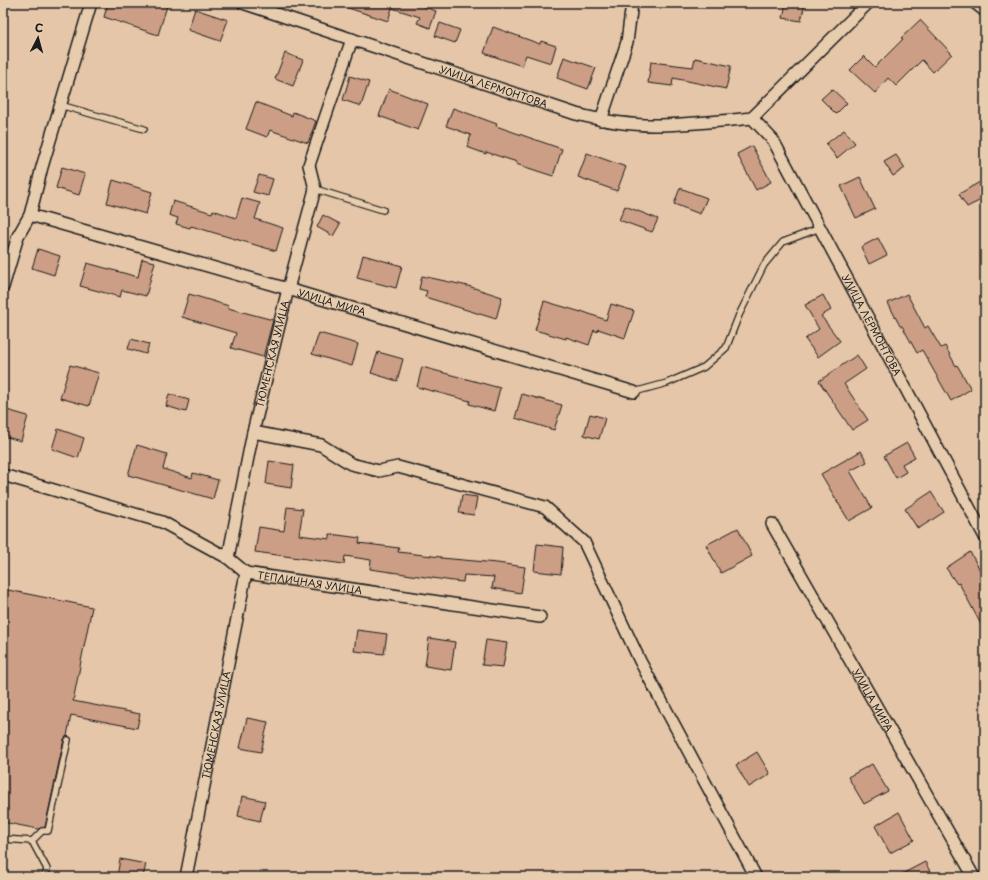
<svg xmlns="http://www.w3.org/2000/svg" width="988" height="880" viewBox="0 0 988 880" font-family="'Playpen Sans',sans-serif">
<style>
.building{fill:#cc9e86;stroke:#1c1c1c}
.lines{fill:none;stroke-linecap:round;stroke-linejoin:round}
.lane-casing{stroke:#1c1c1c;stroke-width:8}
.street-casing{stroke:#1c1c1c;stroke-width:14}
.lane{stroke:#e7ccae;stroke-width:5.5}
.street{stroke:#e7ccae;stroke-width:11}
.labels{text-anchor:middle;stroke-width:3;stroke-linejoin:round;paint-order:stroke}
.street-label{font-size:10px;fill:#1c1c1c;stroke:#e7ccae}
</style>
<rect width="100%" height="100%" fill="#e5c6a8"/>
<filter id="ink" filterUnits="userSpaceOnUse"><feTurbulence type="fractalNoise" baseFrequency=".025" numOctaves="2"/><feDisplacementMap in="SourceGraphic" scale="8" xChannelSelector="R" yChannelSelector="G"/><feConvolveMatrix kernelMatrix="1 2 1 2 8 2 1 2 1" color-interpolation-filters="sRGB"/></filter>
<g filter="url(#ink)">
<!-- building -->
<g class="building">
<path d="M108 3H157L167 6 158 35 104 17Z"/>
<path d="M339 3H414L436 11 430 28 417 23 420 17 392 8 388 21 339 5Z"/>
<path d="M786 3H805L801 21 783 18Z"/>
<path d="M195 9 228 20 220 41 188 30Z"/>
<path d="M920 20 952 54 933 72 922 60 896 86 888 78 875 93 850 70 864 56 875 67 903 39 901 38Z"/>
<path d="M440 23 460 30 455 43 435 36Z"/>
<path d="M493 27 540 44 541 41 556 46 551 63 526 55 522 66 484 53Z"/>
<path d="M285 53 303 60 293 86 275 79Z"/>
<path d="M564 57 596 68 588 89 557 78Z"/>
<path d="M695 58 731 66 726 89 673 78 672 86 648 83 651 62 693 67Z"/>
<path d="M350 76 369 82 361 106 343 100Z"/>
<path d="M389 89 428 104 418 130 379 116Z"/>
<path d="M832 89 847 103 836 114 821 99Z"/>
<path d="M256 102 292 116 293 112 316 121 308 143 270 130 267 137 246 129Z"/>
<path d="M453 108 497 124 496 126 562 149 553 176 516 164 517 162 486 152V154L467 147 471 135 446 126Z"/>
<path d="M844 130 855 143 837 158 826 144Z"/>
<path d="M752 146 771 182 756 190 737 154Z"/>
<path d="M587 153 626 167 617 191 578 177Z"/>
<path d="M896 155 905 168 893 176 884 162Z"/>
<path d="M62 167 85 174 79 195 56 188Z"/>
<path d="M259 175 273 179 268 196 253 192Z"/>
<path d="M860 177 875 209 856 218 841 186Z"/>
<path d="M985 179V198L967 207 959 194Z"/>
<path d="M113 180 152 192 146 214 107 203Z"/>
<path d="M680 188 707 198 700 214 674 204Z"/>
<path d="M242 198 260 203 255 219 283 228 276 251 191 226 190 228 176 224 178 218 169 215 173 201 212 213 213 210 236 218Z"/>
<path d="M625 206 658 219 652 232 619 220Z"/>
<path d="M323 215 340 224 333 236 317 227Z"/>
<path d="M878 238 887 255 869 264 861 247Z"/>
<path d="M38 249 60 256 54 275 32 268Z"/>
<path d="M363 255 402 266 396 288 357 278Z"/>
<path d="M142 259 155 262 146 296 122 290 120 297 80 286 87 263 138 277Z"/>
<path d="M422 276 468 286 502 297 496 319 425 297 427 291 419 289Z"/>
<path d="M189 294 229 306 228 308 273 320 263 357 231 348 236 333 182 317Z"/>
<path d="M907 294 925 328 928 326 941 348 945 346 956 366 957 365 971 389 951 401 922 350 917 353 902 326H900L888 303Z"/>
<path d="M823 295 831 310 821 316 840 341 818 357 805 339 819 329 805 305Z"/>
<path d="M544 301 581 312V311L606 320 611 304 634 311 625 338 598 329 597 332 594 330 589 345 566 337V339L535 330Z"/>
<path d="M319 333 358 344 352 366 312 354Z"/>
<path d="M131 339 149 344 146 354 128 349Z"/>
<path d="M378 352 403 359 397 381 371 373Z"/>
<path d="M857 355 866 369 844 384 868 420 852 430 819 381Z"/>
<path d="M70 365 99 373 89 406 60 398Z"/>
<path d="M422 367 500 388 494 411 469 404 470 401 417 387Z"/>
<path d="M169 394 189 400 186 412 166 406Z"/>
<path d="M522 394 562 405 554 430 515 418Z"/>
<path d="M3 409 28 416 21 441 3 436Z"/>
<path d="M590 414 605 418 599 439 584 435Z"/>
<path d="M58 429 84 438 78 458 52 449Z"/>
<path d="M907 443 915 457 902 464 906 472 896 478 884 456Z"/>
<path d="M137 445 167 454 163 469 192 478 193 473 218 480 213 499 128 475Z"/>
<path d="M861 451 867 462 850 471 872 508 849 521 821 474Z"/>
<path d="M269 461 294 465 291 488 266 484Z"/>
<path d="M931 492 944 512 918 529 905 509Z"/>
<path d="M462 495 477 497 474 515 459 513Z"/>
<path d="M287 507 303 509 299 535 330 539V534L360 538 359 543 399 548 398 552 441 557V558L497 563 525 567 521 593 492 588 494 577 464 575 463 582 453 581 370 569 371 560 345 556 344 564 255 552 259 527 284 531Z"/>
<path d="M738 528 752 556 721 573 706 545Z"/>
<path d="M537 544 563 547 561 574 534 571Z"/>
<path d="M970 552 985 579V632L959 583 957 584 946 568Z"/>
<path d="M3 589 92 607 73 701 140 714 137 728 71 715 67 736 64 739 45 827 38 829 3 822Z"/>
<path d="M357 630 387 634 384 654 354 651Z"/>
<path d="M429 638 455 642 451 670 425 666Z"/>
<path d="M486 640 507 643 503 667 482 665Z"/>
<path d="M247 718 268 722 261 752 240 748Z"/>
<path d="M757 752 770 774 749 787 736 765Z"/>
<path d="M872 764 888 791 864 804 848 777Z"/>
<path d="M242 796 265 801 260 821 238 816Z"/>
<path d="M899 812 914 840 890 853 875 826Z"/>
<path d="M120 859 146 864 143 877H117Z"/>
<path d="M925 862 933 877H896Z"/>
</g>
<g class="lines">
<defs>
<g id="lane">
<path d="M60 105 144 129"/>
<path d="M315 189 383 210"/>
<path d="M634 392 667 383 704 367 726 348 739 315 764 265 783 242 820 228"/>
<path d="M3 839 32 841 42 831H48L68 740"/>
<path d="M32 841 47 869 45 877"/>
</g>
<g id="street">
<path id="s1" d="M243 3 576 114C604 121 632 126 660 125 691 124 722 121 752 118L868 3"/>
<path d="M975 3 985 11"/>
<path id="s2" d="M752 118 773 140 985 537"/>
<path d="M601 120 627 42 632 3"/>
<path id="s3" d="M30 215 288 289 634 392"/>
<path d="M3 287 18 236 30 215 42 167 91 3"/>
<path d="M253 432 321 445 351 464 379 471 398 467 545 507 584 542 640 661 756 877"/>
<path id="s4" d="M3 475 162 522 228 558 246 573 540 617"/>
<path id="s5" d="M772 524 974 877"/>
<path id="s6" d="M228 558 253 432 288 289 315 189 309 165 352 39"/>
<path id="s7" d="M186 877 246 573"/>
</g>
</defs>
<!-- lane casing -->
<use href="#lane" class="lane-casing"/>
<!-- street casing -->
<use href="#street" class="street-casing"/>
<!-- lane -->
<use href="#lane" class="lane"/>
<!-- street -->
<use href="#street" class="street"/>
</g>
</g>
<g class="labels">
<!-- street labels -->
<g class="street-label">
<text dy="4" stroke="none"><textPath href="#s1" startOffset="264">УЛИЦА ЛЕРМОНТОВА</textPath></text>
<text dy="4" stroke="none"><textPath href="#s3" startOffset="314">УЛИЦА МИРА</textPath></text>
<text dy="4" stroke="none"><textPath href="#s2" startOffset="240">УЛИЦА ЛЕРМОНТОВА</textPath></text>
<text dy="4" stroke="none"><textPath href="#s6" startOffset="209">ТЮМЕНСКАЯ УЛИЦА</textPath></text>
<text dy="4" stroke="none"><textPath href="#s4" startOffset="329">ТЕПЛИЧНАЯ УЛИЦА</textPath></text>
<text dy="4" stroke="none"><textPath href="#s5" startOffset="203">УЛИЦА МИРА</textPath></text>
<text dy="4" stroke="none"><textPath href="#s7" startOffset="155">ТЮМЕНСКАЯ УЛИЦА</textPath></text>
</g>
</g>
<!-- margin -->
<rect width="988" height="880" fill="none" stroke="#e7ccae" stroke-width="16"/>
<rect x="8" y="8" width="972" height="864" fill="none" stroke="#1c1c1c" stroke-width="1.5" filter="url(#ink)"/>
<!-- north arrow -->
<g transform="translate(38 38) rotate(6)" stroke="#e7ccae" stroke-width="3" paint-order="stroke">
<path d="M0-3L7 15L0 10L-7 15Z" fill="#1c1c1c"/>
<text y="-6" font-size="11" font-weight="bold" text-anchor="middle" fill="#1c1c1c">С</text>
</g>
</svg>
